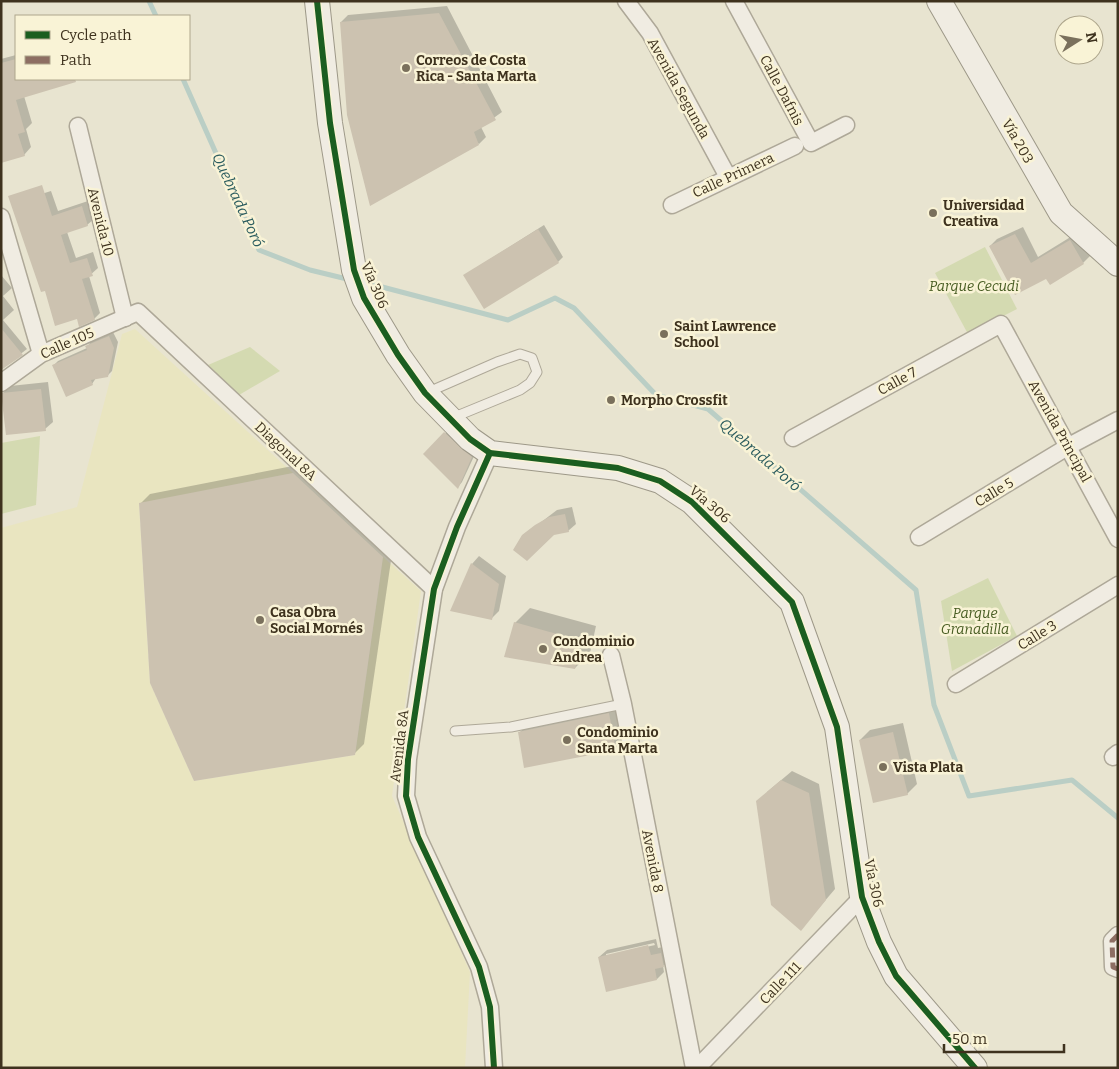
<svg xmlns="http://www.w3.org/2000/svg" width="1119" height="1069" viewBox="0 0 1119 1069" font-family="Bitter,serif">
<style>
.farmland{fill:#e9e5c0}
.green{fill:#d4dab1}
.shadow{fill:#0003;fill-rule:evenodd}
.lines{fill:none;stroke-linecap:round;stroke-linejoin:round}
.stream{stroke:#bacec5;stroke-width:5}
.building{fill:#ccc2b0}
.lane-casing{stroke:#aea898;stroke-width:11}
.street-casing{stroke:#aea898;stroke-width:19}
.secondary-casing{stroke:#9d9888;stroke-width:26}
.lane{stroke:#f0ece2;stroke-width:9}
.street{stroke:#f0ece2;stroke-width:16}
.secondary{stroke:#f0ece2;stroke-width:24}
.quiet{stroke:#8d6e63;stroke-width:5;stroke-dasharray:10 5;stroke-linecap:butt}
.cycleway-casing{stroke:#f9f3d6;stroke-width:9}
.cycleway{stroke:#1b5e20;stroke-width:6}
.poi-dot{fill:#7a705c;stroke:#f9f3d6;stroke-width:2}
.labels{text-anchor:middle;stroke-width:5;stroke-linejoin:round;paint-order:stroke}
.poi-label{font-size:14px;font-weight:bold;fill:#3e321e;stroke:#f9f3d6;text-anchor:start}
.street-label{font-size:14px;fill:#3e321e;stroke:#f9f3d6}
.park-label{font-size:14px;font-style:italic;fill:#485d23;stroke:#f9f3d6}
.water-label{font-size:15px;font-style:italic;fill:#2c5d5f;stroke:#f9f3d6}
</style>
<rect width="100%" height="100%" fill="#e8e4d0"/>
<!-- farmland -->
<path class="farmland" d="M135 329 293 473 139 504 150 683 194 781 355 755 383 557 421 591 392 796 470 972 465 1068H1V528L77 507 122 334Z"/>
<!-- green -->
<g class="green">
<path d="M985 247 1017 309 968 334 935 273Z"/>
<path d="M250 347 280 371 239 395 208 365Z"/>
<path d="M40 436 36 505 1 514V443Z"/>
<path d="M988 578 1017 636 952 671 941 601Z"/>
</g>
<!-- shadow -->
<g class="shadow">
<path d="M447 6 502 112 481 127 486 137 479 144 341 22 348 15Z"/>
<path d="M16 55V79H66L59 86 24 96 32 123 26 129 31 147 24 155 1 162V59Z"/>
<path d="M51 191 58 211 88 201 94 219 87 225 67 232 76 258 93 252 98 268 89 276 100 313 94 319 19 201Z"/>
<path d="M544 225 563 257 558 262 465 275Z"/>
<path d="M1023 227 1038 257 1077 233 1091 255 1083 263 1050 284 1047 277 990 246 997 239Z"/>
<path d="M1 275 12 288 3 296 14 310 3 320 27 349 1 369Z"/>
<path d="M113 332 118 342 112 371 107 376 96 378 92 384 54 365 58 361 87 348 91 341Z"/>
<path d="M48 382 53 422 45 429 3 393 10 386Z"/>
<path d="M450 429 476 452 462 482 458 487 425 454Z"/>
<path d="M303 464 393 547 364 744 354 754 140 504 150 494Z"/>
<path d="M572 507 576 524 568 531 523 536 557 510Z"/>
<path d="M479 556 506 576 499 611 492 618 472 564Z"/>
<path d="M530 608 596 626 590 653 575 668 515 623Z"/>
<path d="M623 699 630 734 615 749 520 732 534 718Z"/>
<path d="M903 723 917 784 907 794 860 740 870 730Z"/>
<path d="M792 771 819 784 835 889 801 929 767 792Z"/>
<path d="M656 939 658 948 668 946 671 958 663 966 664 972 657 979 599 957 607 950ZM654 943 655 945 606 956V954Z"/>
</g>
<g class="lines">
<!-- stream -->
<g class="stream">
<path d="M149 1 156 16"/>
<path d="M183 79 259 250 310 270 351 280"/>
<path d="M367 283 508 320 555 298 574 308 656 395 708 409 916 590 934 705 969 796 1072 780 1118 818"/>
</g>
</g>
<!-- building -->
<g class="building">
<path d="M439 13 496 120 474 132 479 145 370 206 347 115 340 22Z"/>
<path d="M16 59V79H75L76 82 16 100 25 132 18 134 25 156 1 163V63Z"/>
<path d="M42 185 52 216 82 206 88 226 61 235 70 263 87 258 93 276 82 279 95 320 79 327 77 319 55 326 45 291 41 292 8 196Z"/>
<path d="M538 229 559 263 484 309 463 275Z"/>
<path d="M1015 234 1031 263 1070 240 1084 264 1050 285 1046 279 1015 295 989 246Z"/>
<path d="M1 328 23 355 1 370Z"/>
<path d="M109 336 114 348 108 377 91 380 93 385 66 397 52 365 87 350 85 346Z"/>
<path d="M41 389 46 431 6 435 1 393Z"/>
<path d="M444 432 472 457 458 489 423 454Z"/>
<path d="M293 473 383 557 355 755 194 781 150 683 139 503Z"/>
<path d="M565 514 569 532 554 535 527 561 513 550 522 535 535 525 549 517Z"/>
<path d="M471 563 499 584 492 620 450 611Z"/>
<path d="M514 622 582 641 575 669 504 657Z"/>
<path d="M609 713 616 750 524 768 518 732Z"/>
<path d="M893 732 908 795 873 803 859 740Z"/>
<path d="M781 780 809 793 826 900 801 931 771 905 756 801Z"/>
<path d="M648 945 651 955 661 953 664 967 655 969 657 980 606 992 598 957Z"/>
</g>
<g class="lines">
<defs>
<g id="lane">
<path d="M426 393 497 362 520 354 532 358 537 372 530 383 520 390 452 418"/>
<path d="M455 731 511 727 623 704"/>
</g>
<g id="street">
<path d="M626 1 650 33 728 177"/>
<path d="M734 1 811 143 846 125"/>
<path d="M78 126 125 318"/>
<path d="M672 205 795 146"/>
<path d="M1 217 41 354"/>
<path d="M1 383 41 354 138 312 434 589"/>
<path d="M793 438 1001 324 1118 539"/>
<path d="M490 453 457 527 434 589 408 759 406 796 418 837 479 967 490 1007 494 1068"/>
<path d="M919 537 1069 446 1118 420"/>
<path d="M611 655 623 704 694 1068"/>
<path d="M956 684 1118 585"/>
<path d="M1113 757 1118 753"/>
<path d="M1118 935 1112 941 1113 967 1118 969"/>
<path d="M697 1068 862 897"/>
</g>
<g id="secondary">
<path d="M317 1 330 123 354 270 364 298 398 355 425 393 470 439 490 453 618 468 660 481 692 502 792 602 837 727 862 897 879 942 896 976 975 1068"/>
<path d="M939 1 1061 213 1118 264"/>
</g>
</defs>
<!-- lane casing -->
<use href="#lane" class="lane-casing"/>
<!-- street casing -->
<use href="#street" class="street-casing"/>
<!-- secondary casing -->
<use href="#secondary" class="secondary-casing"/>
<!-- lane -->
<use href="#lane" class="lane"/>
<!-- street -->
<use href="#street" class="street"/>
<!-- secondary -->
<use href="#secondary" class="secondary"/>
<!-- quiet -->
<path class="quiet" d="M1118 935 1112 941 1113 967 1118 969"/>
<defs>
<g id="cycleway">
<path d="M317 1 330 123 354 270 364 298 398 355 425 393 470 439 490 453 618 468 660 481 692 502 792 602 837 727 862 897 879 942 896 976 975 1068"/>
<path d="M490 453 457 527 434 589 408 759 406 796 418 837 479 967 490 1007 494 1068"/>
</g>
</defs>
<!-- cycleway casing -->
<use href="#cycleway" class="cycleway-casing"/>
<!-- cycleway -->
<use href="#cycleway" class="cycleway"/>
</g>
<!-- markers -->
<g class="poi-dot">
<circle cx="406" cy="68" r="5"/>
<circle cx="933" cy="213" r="5"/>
<circle cx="664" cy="334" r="5"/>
<circle cx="611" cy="400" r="5"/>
<circle cx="260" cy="620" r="5"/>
<circle cx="543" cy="649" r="5"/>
<circle cx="567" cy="740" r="5"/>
<circle cx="883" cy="767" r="5"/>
</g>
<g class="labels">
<!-- poi labels -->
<g class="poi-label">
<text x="416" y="65">Correos de Costa<tspan x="416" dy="16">Rica - Santa Marta</tspan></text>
<text x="943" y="210">Universidad<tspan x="943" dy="16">Creativa</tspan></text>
<text x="674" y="331">Saint Lawrence<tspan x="674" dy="16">School</tspan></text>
<text x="621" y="405">Morpho Crossfit</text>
<text x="270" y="617">Casa Obra<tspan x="270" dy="16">Social Mornés</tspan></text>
<text x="553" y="646">Condominio<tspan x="553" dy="16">Andrea</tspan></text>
<text x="577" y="737">Condominio<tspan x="577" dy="16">Santa Marta</tspan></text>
<text x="893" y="772">Vista Plata</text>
</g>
<!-- street labels -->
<g class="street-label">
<text transform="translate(679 88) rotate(61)" y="5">Avenida Segunda</text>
<text transform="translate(782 90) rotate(62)" y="5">Calle Dafnis</text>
<text transform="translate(1018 141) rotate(60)" y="5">Vía 203</text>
<text transform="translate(733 175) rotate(-25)" y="5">Calle Primera</text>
<text transform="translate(101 222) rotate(76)" y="5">Avenida 10</text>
<text transform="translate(375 285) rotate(67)" y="5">Vía 306</text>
<text transform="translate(67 343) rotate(-24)" y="5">Calle 105</text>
<text transform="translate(897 381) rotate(-29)" y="5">Calle 7</text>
<text transform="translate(1060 431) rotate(61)" y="5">Avenida Principal</text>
<text transform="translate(286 451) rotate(43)" y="5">Diagonal 8A</text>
<text transform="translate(994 492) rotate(-31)" y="5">Calle 5</text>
<text transform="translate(710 504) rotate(41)" y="5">Vía 306</text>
<text transform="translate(1037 635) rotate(-32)" y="5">Calle 3</text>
<text transform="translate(399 746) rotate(-83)" y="5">Avenida 8A</text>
<text transform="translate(653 861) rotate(79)" y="5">Avenida 8</text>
<text transform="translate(874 883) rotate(78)" y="5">Vía 306</text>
<text transform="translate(780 983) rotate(-46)" y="5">Calle 111</text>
</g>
<!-- park labels -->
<g class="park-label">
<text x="974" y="291">Parque Cecudi</text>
<text x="975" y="618">Parque<tspan x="975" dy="16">Granadilla</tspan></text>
</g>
<!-- water labels -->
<g class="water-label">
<text transform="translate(238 200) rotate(65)" y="5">Quebrada Poró</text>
<text transform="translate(760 455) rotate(41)" y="5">Quebrada Poró</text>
</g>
</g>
<!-- border -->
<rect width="1119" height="1069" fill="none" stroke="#3e321e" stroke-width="5"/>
<!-- legend -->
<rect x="15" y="15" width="175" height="65" fill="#f9f3d6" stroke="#aea68c"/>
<rect x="25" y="31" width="25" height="8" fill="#1b5e20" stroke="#aea68c"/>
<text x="60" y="40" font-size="15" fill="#3e321e">Cycle path</text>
<rect x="25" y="56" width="25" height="8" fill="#8d6e63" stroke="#aea68c"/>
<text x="60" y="65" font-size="15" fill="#3e321e">Path</text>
<!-- north arrow -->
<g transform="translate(1079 40) rotate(79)"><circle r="24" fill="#f9f3d6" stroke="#aea68c"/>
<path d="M0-4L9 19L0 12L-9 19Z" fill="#7a705c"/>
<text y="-8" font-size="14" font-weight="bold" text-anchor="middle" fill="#3e321e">N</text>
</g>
<!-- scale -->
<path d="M944 1044v8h120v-8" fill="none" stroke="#3e321e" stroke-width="2.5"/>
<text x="952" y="1044" font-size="15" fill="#3e321e" stroke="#f9f3d6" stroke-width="4" paint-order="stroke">50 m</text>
</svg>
